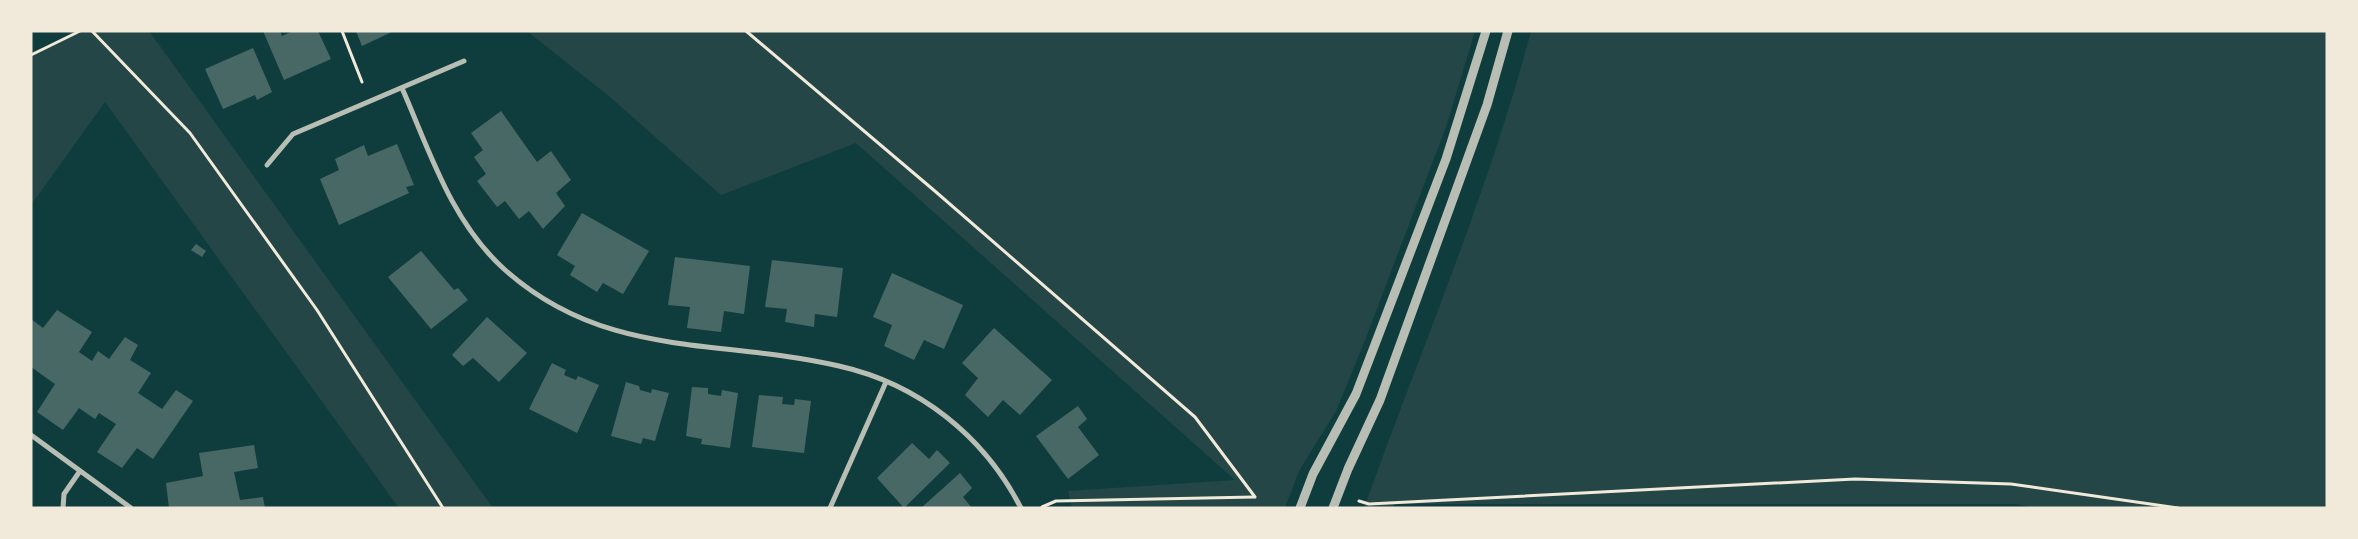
<svg xmlns="http://www.w3.org/2000/svg" width="2358" height="539" viewBox="0 0 2358 539" font-family="Barlow,sans-serif">
<style>
.green{fill:#244646}
.building{fill:#486865}
.lines{fill:none;stroke-linecap:round;stroke-linejoin:round}
.path{stroke:#f1e9da;stroke-width:3}
.minor{stroke:#b8beb3;stroke-width:5}
.tertiary{stroke:#b8beb3;stroke-width:9}
</style>
<rect width="100%" height="100%" fill="#0f3d3e"/>
<!-- green -->
<g class="green">
<path d="M85 31H149L493 508H399L105 102 31 205V52Z"/>
<path d="M527 31H1475L1447 124 1364 343 1336 411 1299 471 1285 508H1072L1068 491 1235 480 856 143 721 195 610 97Z"/>
<path d="M1531 31H2327V508H2034L2016 504H1394L1393 508H1364C1421 349 1488 194 1531 31Z"/>
</g>
<!-- building -->
<g class="building">
<path d="M263 31H280L282 36 293 31H318L331 59 284 80Z"/>
<path d="M356 31H394L362 46Z"/>
<path d="M253 48 272 92 257 100 255 95 223 109 205 69Z"/>
<path d="M501 111 537 162 551 151 571 180 556 193 565 206 543 229 529 211 519 219 505 201 497 207 477 181 486 174 474 157 483 150 471 133Z"/>
<path d="M397 144 414 185 406 187 409 193 339 225 320 179 339 170 335 159 364 145 368 156Z"/>
<path d="M582 213 649 251 623 294 603 283 597 292 570 275 575 266 557 255Z"/>
<path d="M196 244 206 251 202 257 191 250Z"/>
<path d="M421 251 454 290 458 288 468 300 431 329 388 277Z"/>
<path d="M675 257 750 266 744 314 724 311 721 332 687 328 690 307 668 305Z"/>
<path d="M772 260 843 268 837 317 815 314 814 327 785 322 787 309 765 307Z"/>
<path d="M892 273 963 305 944 349 924 340 914 360 884 346 892 325 873 317Z"/>
<path d="M57 310 92 332 79 352 92 361 98 351 109 359 125 337 138 345 130 360 151 373 138 393 162 409 176 390 193 401 153 459 137 448 122 468 97 452 116 424 99 413 95 419 79 408 63 430 37 412 55 384 31 367V319L43 328Z"/>
<path d="M487 317 527 353 499 382 473 358 463 366 452 355Z"/>
<path d="M994 328 1052 380 1020 415 1003 400 988 417 965 395 978 378 962 363Z"/>
<path d="M552 363 566 370 564 375 576 380 578 376 599 385 577 433 529 409Z"/>
<path d="M626 382 639 386 640 390 651 393 652 389 669 393 655 441 643 438 641 444 611 436Z"/>
<path d="M692 387 708 388V394L721 396 722 390 738 393 730 448 701 444 702 439 686 436Z"/>
<path d="M759 395 783 397 782 404 794 405 795 399 811 401 804 453 752 447Z"/>
<path d="M1078 406 1087 419 1078 427 1099 455 1068 479 1036 436Z"/>
<path d="M912 443 929 459 937 450 950 463 904 508 877 478Z"/>
<path d="M254 445 258 468 234 472 240 500 263 497 265 508H169L166 483 203 476 199 453Z"/>
<path d="M960 473 972 488 963 497 972 508H921Z"/>
</g>
<g class="lines">
<!-- path -->
<g class="path">
<path d="M92 31 190 133 317 310 443 508"/>
<path d="M342 31 362 82"/>
<path d="M746 31 936 192 1195 417 1255 497"/>
<path d="M31 55 80 31"/>
<path d="M1359 501 1369 504 1855 479 2011 484 2178 508"/>
<path d="M1042 507 1056 501 1254 497"/>
</g>
<!-- minor -->
<g class="minor">
<path d="M402 88C430 152 451 221 504 269 605 360 719 338 839 366 919 384 984 436 1021 508"/>
<path d="M267 165 293 134 464 61"/>
<path d="M31 435 131 508"/>
<path d="M63 508 64 494 80 471"/>
<path d="M830 508 886 382"/>
</g>
<!-- tertiary -->
<g class="tertiary">
<path d="M1300 508 1313 474 1356 394 1446 159 1486 31"/>
<path d="M1333 508 1348 469 1380 400 1487 105 1508 31"/>
</g>
</g>
<!-- border -->
<rect width="2358" height="539" fill="none" stroke="#f1e9da" stroke-width="65"/>
</svg>
